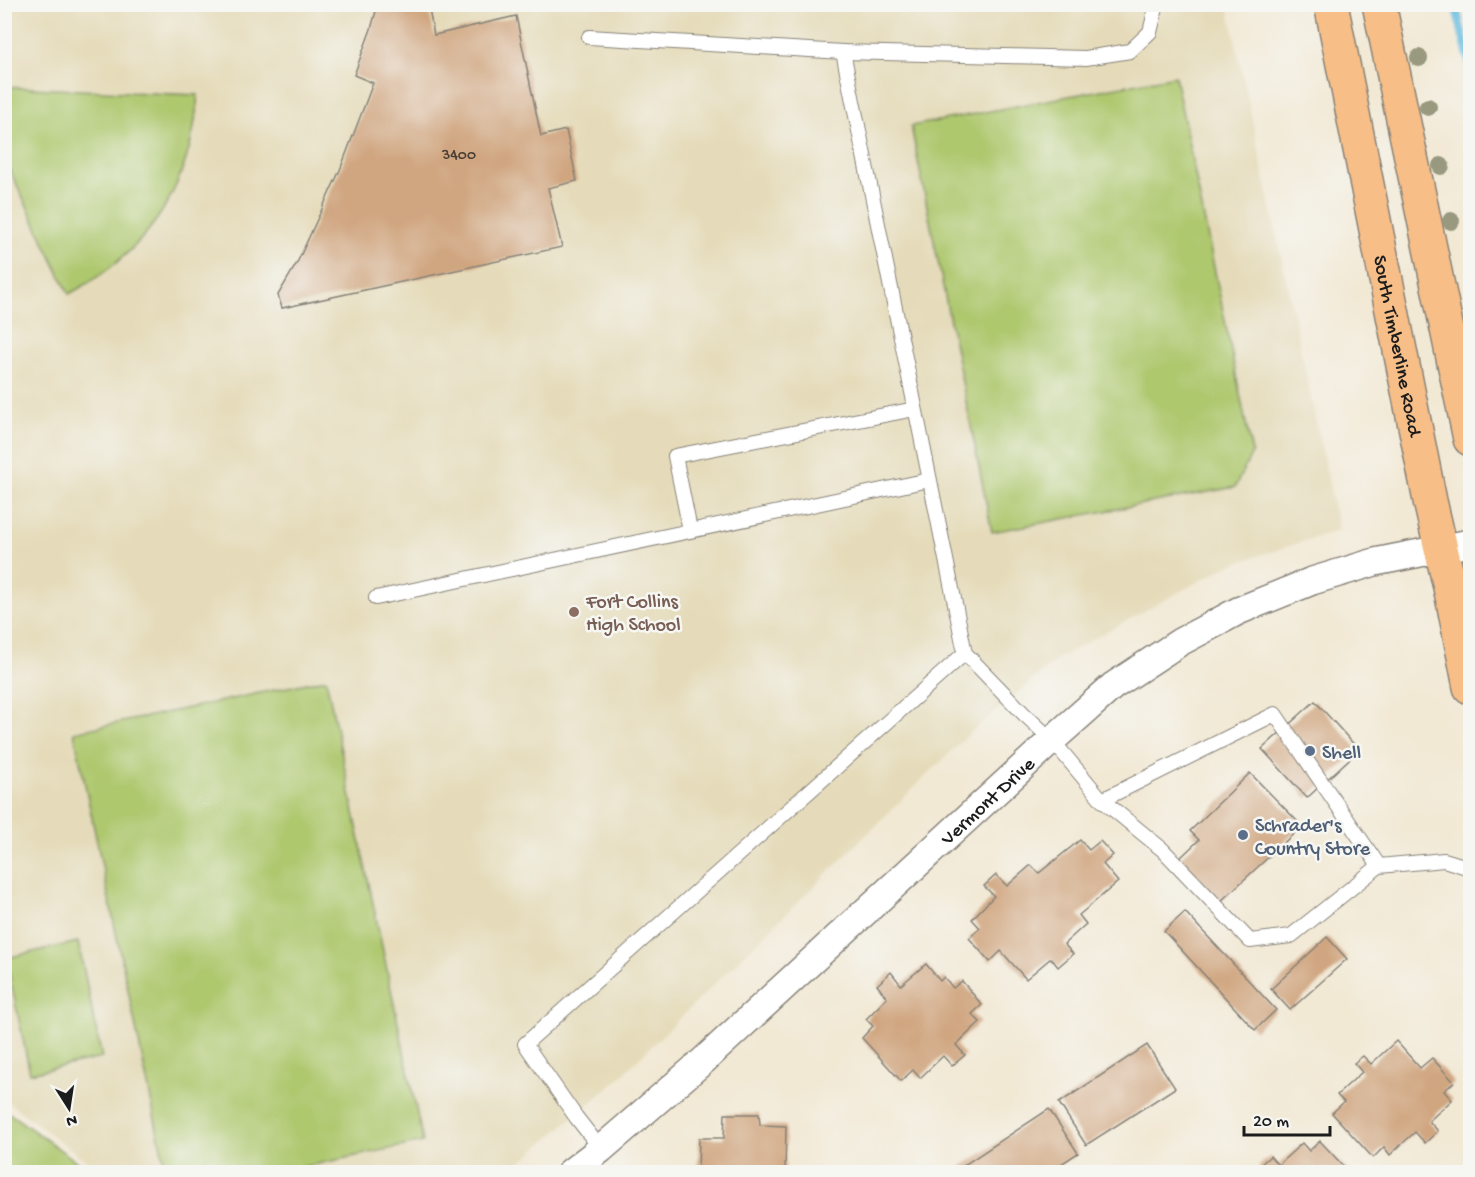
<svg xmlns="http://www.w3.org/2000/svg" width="1475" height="1177" viewBox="0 0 1475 1177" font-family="'Gochi Hand',sans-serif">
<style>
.built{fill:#e5dbba}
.green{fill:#aec86e;stroke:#657245;stroke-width:1.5}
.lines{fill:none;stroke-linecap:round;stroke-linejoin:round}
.stream{stroke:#62bbdf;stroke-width:8}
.building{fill:#d0a680}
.lane-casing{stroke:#878278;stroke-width:16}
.street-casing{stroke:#878278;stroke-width:30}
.primary-casing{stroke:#878278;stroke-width:36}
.lane{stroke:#fff;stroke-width:14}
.street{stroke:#fff;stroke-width:27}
.primary{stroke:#f7be87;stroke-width:33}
.tree{fill:#98997f}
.education-dot{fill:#8d6e63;stroke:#f6f6f2;stroke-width:2}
.service-dot{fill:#5c6f8a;stroke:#f6f6f2;stroke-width:2}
.labels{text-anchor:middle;stroke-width:5;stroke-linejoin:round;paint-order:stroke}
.number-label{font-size:16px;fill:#493e35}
.street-label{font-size:20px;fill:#1c1c1c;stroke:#f6f6f2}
.education-label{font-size:20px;fill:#785e54;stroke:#f6f6f2;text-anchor:start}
.service-label{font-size:20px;fill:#4e5e75;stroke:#f6f6f2;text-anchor:start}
</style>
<rect width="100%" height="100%" fill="#f6f6f2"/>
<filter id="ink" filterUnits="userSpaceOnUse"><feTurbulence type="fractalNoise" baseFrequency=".0167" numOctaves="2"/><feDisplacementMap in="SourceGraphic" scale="12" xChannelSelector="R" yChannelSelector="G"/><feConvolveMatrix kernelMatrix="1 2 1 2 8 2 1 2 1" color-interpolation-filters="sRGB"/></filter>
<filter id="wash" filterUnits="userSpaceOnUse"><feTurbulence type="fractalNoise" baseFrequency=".008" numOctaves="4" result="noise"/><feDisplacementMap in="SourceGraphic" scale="24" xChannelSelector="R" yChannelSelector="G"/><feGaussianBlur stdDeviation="1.35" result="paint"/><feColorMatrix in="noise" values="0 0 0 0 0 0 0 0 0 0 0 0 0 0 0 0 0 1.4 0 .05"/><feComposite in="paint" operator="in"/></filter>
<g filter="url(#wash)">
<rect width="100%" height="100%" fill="#f2e9d5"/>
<!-- built -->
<path class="built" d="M4 5H1228L1339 530 1227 566 1060 657 971 732 616 1081 509 1172H101L5 1100Z"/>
<!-- green -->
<g class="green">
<path d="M1175 76 1252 453 1235 487 992 532 911 126Z"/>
<path d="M5 87 198 95C191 186 150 251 69 294L5 160Z"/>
<path d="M326 679 423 1142 279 1172H166L74 732Z"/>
<path d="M78 942 102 1058 30 1073 6 958Z"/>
<path d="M5 1110 91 1172H5Z"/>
</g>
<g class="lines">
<!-- stream -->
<path class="stream" d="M1455 4 1470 64"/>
</g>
<g id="blocks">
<!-- building -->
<g class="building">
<path d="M378 4H428L434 35 516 16 541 136 566 130 577 181 548 188 562 247 282 308 278 295 297 263 340 170 373 83 354 75 371 29Z"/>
<path d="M1315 701 1359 750 1307 798 1262 749Z"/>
<path d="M1250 773 1302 826 1220 902 1179 859 1199 840 1190 831Z"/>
<path d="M1080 840 1089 850 1100 841 1113 855 1103 864 1118 882 1079 915 1086 924 1064 944 1073 954 1058 967 1051 958 1026 979 1001 951 990 962 969 938 980 928 972 919 994 896 984 886 996 875 1007 886 1031 865 1039 873Z"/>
<path d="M1185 912 1276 1010 1255 1030 1164 931Z"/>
<path d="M1327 937 1347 959 1290 1010 1271 989Z"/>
<path d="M926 964 940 981 944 977 953 988 962 981 982 1005 972 1014 980 1022 956 1045 965 1055 952 1066 943 1056 920 1078 913 1070 901 1081 862 1038 873 1026 866 1019 887 998 877 985 891 972 901 985Z"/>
<path d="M1396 1041 1420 1068 1432 1058 1454 1082 1444 1091 1452 1100 1429 1121 1438 1131 1425 1143 1415 1132 1390 1155 1384 1147 1373 1158 1332 1113 1344 1102 1337 1095 1362 1072 1354 1063 1363 1056 1371 1064Z"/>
<path d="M1147 1045 1175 1088 1086 1145 1059 1103Z"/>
<path d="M1049 1109 1078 1153 1049 1172H964L961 1167Z"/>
<path d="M725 1114H759L760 1125 786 1126 785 1172H698L699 1138H724Z"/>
<path d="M1320 1141 1349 1172H1264L1258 1167 1270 1156 1278 1165 1302 1143 1309 1151Z"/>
</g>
</g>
</g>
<g filter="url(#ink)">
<use href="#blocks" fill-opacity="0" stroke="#878278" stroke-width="1.5"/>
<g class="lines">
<defs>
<g id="lane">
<path d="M589 37 843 52 1086 58 1130 51 1150 32 1157 4"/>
<path d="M843 52 965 653 1023 713 1052 740 1102 800 1275 714 1379 866"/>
<path d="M690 530 675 456 915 409"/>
<path d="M376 598 929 480"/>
<path d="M1102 800 1163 850 1250 941 1291 936 1379 866 1444 860 1470 868"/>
<path d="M601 1149 576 1117 525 1044 965 653"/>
</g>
<g id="street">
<path id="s1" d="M571 1172 601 1149 703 1061 1052 740 1113 686 1180 642 1214 624 1238 611 1312 581 1375 562 1470 543"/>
</g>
<g id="primary">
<path id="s2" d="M1331 4 1430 501 1452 596 1470 687"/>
<path d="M1379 4 1470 439"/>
</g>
</defs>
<!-- lane casing -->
<use href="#lane" class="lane-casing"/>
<!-- street casing -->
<use href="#street" class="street-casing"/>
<!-- primary casing -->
<use href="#primary" class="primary-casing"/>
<!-- lane -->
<use href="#lane" class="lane"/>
<!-- street -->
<use href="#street" class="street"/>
<!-- primary -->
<use href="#primary" class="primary"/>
</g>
<!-- trees -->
<g class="tree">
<circle cx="1419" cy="58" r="9"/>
<circle cx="1428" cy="107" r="9"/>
<circle cx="1441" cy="166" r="9"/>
<circle cx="1451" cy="221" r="9"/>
</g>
</g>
<!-- markers -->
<circle class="education-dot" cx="574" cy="612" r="6"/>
<g class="service-dot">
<circle cx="1310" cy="751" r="6"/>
<circle cx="1243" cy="835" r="6"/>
</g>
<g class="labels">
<!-- number labels -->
<g class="number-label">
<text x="459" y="159">3400</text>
</g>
<!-- street labels -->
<g class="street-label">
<text dy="7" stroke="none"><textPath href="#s2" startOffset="348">South Timberline Road</textPath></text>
<text dy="7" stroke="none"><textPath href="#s1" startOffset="558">Vermont Drive</textPath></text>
</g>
<!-- education labels -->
<g class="education-label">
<text x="586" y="607">Fort Collins<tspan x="586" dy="23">High School</tspan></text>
</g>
<!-- service labels -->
<g class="service-label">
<text x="1322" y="758">Shell</text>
<text x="1255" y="831">Schrader's<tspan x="1255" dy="23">Country Store</tspan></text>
</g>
</g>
<!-- margin -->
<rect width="1475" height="1177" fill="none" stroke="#f6f6f2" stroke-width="24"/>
<!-- north arrow -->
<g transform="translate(69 1108) rotate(168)" stroke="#f6f6f2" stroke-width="4.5" paint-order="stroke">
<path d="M0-4.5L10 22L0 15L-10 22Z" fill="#1c1c1c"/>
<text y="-9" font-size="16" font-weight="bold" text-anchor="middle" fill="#1c1c1c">N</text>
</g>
<!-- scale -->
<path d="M1244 1126v9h86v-9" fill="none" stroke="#1c1c1c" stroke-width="3"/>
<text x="1253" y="1126" font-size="18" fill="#1c1c1c" stroke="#f6f6f2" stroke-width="4.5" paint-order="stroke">20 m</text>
</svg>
